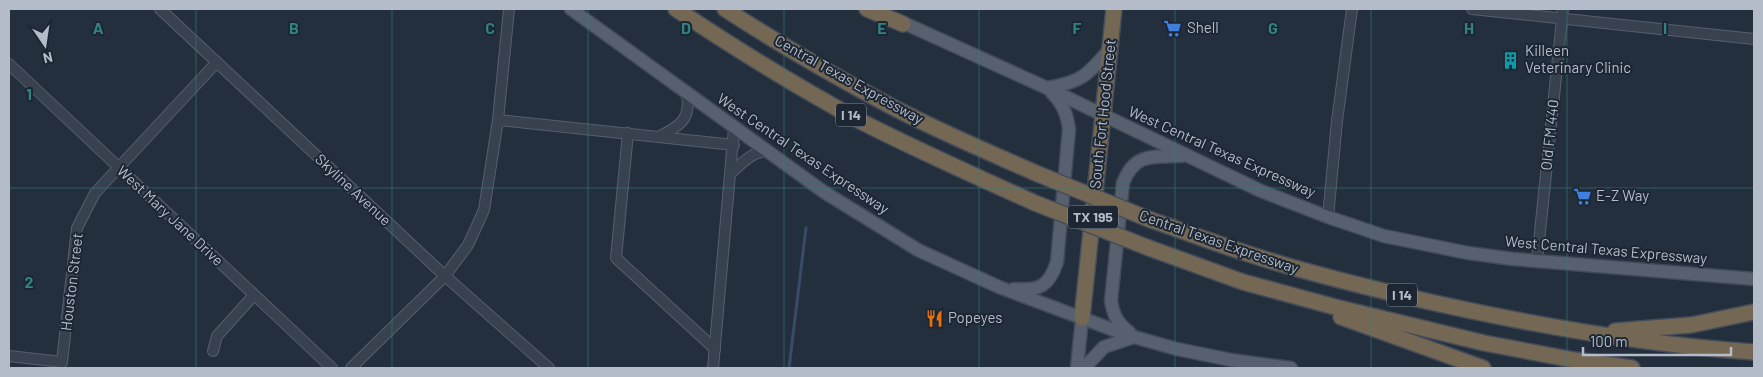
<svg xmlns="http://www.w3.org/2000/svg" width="1763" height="377" viewBox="0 0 1763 377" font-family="Barlow,sans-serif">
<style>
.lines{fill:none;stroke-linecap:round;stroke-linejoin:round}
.stream{stroke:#394c67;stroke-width:3}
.minor-casing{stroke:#565f6c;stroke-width:12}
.major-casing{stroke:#414a57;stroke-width:15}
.highway-casing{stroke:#434c59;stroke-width:18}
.minor{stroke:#38414e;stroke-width:10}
.major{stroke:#56606e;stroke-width:12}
.highway{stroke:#746855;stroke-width:15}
.highway-bridge-casing{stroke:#434c59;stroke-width:18;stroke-linecap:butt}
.highway-bridge{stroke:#746855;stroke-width:15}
.grid{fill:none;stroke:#308480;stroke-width:1;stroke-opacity:0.55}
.labels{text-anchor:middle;stroke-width:4;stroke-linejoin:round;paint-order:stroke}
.shield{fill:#1d2633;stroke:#878f9c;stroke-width:1}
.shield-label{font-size:14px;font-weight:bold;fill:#b4bcc9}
.poi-label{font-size:15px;fill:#b4bcc9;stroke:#1d2633;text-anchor:start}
.street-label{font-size:15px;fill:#b4bcc9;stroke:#1d2633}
.grid-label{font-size:16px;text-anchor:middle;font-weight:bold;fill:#308480;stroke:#1d2633;stroke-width:4;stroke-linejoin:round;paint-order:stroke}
</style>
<rect width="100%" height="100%" fill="#242f3e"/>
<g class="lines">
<!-- stream -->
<path class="stream" d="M789 368 806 228"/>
<defs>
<g id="minor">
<path d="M160 9 445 276 549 368"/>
<path d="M1472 9 1754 39"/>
<path d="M9 64 332 368"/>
<path d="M498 120 734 145"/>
<path d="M628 133 616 258 715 349"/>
<path d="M660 136C680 126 691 119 687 95"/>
<path d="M731 173C742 163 752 152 766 151"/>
<path d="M1328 217 1337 121 1352 9"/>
<path d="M1537 261 1563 9"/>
<path d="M213 351 217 336 254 295"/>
<path d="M9 356 62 362"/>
<path d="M62 362 77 228 95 193 217 62"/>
<path d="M351 368 445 276 468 245 484 210 498 120 509 9"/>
<path d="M713 368 734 128"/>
</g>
<g id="major">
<path d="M571 9 824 192 918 250 999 287 1127 335 1177 349 1231 360 1291 368"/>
<path d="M895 19 1047 88 1261 191 1328 217 1384 236 1468 253 1513 259 1754 279"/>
<path d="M1047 88C1081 82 1087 76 1109 50"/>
<path d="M1014 289C1040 291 1049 286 1057 262L1069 129C1067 114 1063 104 1052 93"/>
<path d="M1130 333C1118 323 1114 318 1111 301L1123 183C1135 152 1153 157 1182 156"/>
<path d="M1077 368 1082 318"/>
<path d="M1084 368 1104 347 1134 337"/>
</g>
<g id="highway">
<path d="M676 9C736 49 799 88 862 122 919 151 977 177 1035 203"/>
<path d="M725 9C776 42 829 73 883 102 933 129 986 151 1038 174"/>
<path d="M867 9 903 24"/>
<path d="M1151 220C1186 232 1220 245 1255 256 1304 272 1354 284 1404 296 1520 323 1636 344 1754 352"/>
<path d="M1149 248 1243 282 1335 307 1484 343 1574 360 1632 368"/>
<path d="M1341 317 1483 368"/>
<path d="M1082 318 1114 9"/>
<path d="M1615 331 1691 325 1754 312"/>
</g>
</defs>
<!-- minor casing -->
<use href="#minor" class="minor-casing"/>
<!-- major casing -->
<use href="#major" class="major-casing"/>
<!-- highway casing -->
<use href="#highway" class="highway-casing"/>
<!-- minor -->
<use href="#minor" class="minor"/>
<!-- major -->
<use href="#major" class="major"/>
<!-- highway -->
<use href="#highway" class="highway"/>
<defs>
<g id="highway-bridge">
<path d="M1038 174 1151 220"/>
<path d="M1035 203 1149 248"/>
</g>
</defs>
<!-- highway-bridge casing -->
<use href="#highway-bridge" class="highway-bridge-casing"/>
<!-- highway-bridge -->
<use href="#highway-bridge" class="highway-bridge"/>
</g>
<!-- grid -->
<path class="grid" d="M196 9V368M392 9V368M588 9V368M784 9V368M979 9V368M1175 9V368M1371 9V368M1567 9V368M9 188H1754"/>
<!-- icons -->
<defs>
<symbol id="supermarket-bare" viewBox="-9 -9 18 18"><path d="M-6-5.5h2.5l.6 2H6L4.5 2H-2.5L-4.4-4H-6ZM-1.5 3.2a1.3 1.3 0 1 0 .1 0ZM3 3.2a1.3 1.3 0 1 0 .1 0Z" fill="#3f7fe0" stroke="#1d2633" stroke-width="2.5" paint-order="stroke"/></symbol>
<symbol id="building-bare" viewBox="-9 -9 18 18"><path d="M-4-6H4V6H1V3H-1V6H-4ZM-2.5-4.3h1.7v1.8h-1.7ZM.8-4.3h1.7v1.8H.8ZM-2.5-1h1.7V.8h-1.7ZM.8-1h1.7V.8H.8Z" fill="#0f9aa8" stroke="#1d2633" stroke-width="2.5" paint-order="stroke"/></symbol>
<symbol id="restaurant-bare" viewBox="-9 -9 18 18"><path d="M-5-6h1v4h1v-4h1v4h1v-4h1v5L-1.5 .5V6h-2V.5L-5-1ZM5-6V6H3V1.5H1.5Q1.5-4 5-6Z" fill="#e8710a" stroke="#1d2633" stroke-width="2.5" paint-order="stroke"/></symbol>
</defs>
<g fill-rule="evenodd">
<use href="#supermarket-bare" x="1160" y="16" width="25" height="25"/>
<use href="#building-bare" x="1498" y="48" width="25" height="25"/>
<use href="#supermarket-bare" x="1570" y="184" width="25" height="25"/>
<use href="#restaurant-bare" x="922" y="306" width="25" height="25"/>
</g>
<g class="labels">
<!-- shield labels -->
<g class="shield">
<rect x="836" y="103.5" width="30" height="23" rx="4"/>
<rect x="1068" y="205.5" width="50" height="23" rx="4"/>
<rect x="1387" y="283.5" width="30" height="23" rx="4"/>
</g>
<g class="shield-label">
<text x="851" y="120">I 14</text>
<text x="1093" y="222">TX 195</text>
<text x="1402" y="300">I 14</text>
</g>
<!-- poi labels -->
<g class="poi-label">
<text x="1187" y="33">Shell</text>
<text x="1525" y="56">Killeen<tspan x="1525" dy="17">Veterinary Clinic</tspan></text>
<text x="1596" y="201">E-Z Way</text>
<text x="948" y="323">Popeyes</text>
</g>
<!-- street labels -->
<g class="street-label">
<text transform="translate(849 80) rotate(29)" y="5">Central Texas Expressway</text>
<text transform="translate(1103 114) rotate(-84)" y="5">South Fort Hood Street</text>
<text transform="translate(1550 135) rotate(-84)" y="5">Old FM 440</text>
<text transform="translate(1222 152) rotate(24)" y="5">West Central Texas Expressway</text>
<text transform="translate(803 154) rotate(34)" y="5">West Central Texas Expressway</text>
<text transform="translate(353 190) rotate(43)" y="5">Skyline Avenue</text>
<text transform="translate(170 216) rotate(43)" y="5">West Mary Jane Drive</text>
<text transform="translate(1219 242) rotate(19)" y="5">Central Texas Expressway</text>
<text transform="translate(1606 250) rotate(5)" y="5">West Central Texas Expressway</text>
<text transform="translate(72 282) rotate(-83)" y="5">Houston Street</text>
</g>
</g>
<g class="grid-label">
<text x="98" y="34">A</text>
<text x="294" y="34">B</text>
<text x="490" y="34">C</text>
<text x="686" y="34">D</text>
<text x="882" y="34">E</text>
<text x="1077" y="34">F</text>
<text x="1273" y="34">G</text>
<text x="1469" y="34">H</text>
<text x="1665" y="34">I</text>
<text x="29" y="100">1</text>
<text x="29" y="288">2</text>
</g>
<!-- border -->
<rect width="1763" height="377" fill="none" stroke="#b4bcc9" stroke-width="20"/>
<!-- north arrow -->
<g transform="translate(45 45) rotate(167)" stroke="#1d2633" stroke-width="4" paint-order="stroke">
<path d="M0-4L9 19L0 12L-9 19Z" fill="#b4bcc9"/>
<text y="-8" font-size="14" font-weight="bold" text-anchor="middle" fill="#b4bcc9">N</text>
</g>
<!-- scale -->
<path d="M1583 347v8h148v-8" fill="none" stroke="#b4bcc9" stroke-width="2.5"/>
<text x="1590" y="347" font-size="15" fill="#b4bcc9" stroke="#1d2633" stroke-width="4" paint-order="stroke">100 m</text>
</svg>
